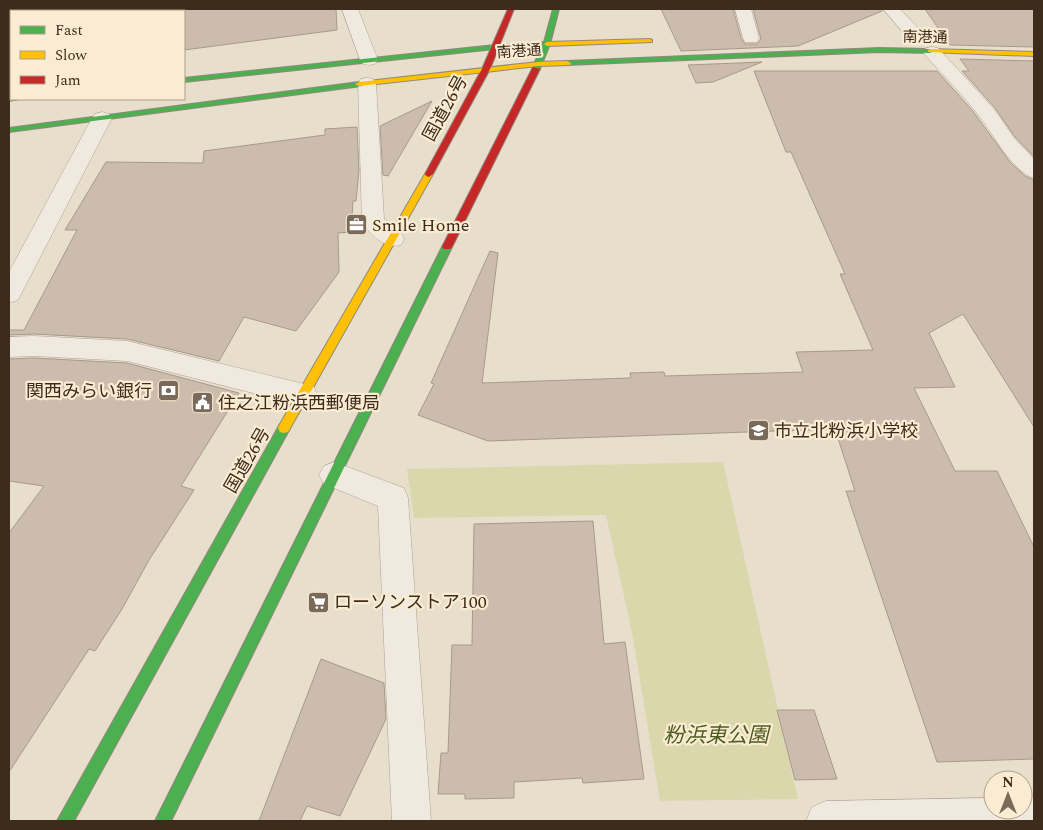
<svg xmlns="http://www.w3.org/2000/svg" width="1043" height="830" viewBox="0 0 1043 830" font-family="Spectral,'Noto Sans JP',serif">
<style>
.green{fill:#dad7ad}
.building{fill:#ccbcad;stroke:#a8998b}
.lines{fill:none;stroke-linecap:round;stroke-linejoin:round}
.street-casing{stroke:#ada396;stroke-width:1}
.fast-casing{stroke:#92887c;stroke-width:2}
.slow-casing{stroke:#92887c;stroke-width:2}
.jam-casing{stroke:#92887c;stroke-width:2}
.street{fill:#efe9df;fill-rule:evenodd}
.fast{fill:#4caf50;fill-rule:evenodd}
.slow{fill:#ffc107;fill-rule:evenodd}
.jam{fill:#c62828;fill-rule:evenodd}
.labels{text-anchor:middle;stroke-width:4.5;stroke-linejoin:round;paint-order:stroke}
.far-street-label{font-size:15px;fill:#3d2b1c;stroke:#f9ecd2}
.street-label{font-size:18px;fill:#3d2b1c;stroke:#f9ecd2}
.poi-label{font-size:18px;fill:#3d2b1c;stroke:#f9ecd2;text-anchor:start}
.near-park-label{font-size:21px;font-style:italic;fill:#4f5c21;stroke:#f9ecd2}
</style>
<rect width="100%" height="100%" fill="#e8decc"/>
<!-- green -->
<path class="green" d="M723 462 798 799 660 801 632 632 606 515 414 518 407 469Z"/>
<!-- building -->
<g class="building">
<path d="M184 9H336L337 30 184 50Z"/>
<path d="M661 9H733L741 38 745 44H757L761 39 753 9H881L882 11 798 46 681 51Z"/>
<path d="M925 9H1034V47L950 45Z"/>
<path d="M960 59 1034 61V157L1015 137 995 108 962 71H969Z"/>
<path d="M762 62 713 82 696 83 688 65Z"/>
<path d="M754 71H937L972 110 1010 162 1025 176 1034 180V427L963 314 929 333 955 387 914 388 955 471H997L1034 547V759L937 762 846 491H855L835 429 488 441 418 415 434 384 431 383 490 251 498 253 482 383 631 378 630 373 664 372 665 376 803 372 796 352 873 350 840 274H845L791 152H786Z"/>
<path d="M432 101 388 176 383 175 380 126Z"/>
<path d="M357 127 359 171 356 201H353L351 232 338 233 339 272 296 331 244 317 219 361 127 339 34 334 9 335V330H24L77 230H65L106 162 203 163 204 151 325 135V129Z"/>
<path d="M34 358 127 363 239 393 181 486 194 490 149 560 122 609 95 651 89 649 9 772V533L44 486 9 481V359Z"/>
<path d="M593 521 604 644 625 642 644 779 583 783 582 778 514 782V798L465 799V794H438L441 753H448L452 645H472L474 524Z"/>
<path d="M321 659 384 683 386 719 340 816 307 806 300 821H259Z"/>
<path d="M777 710H814L837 779 795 780Z"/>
</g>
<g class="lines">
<defs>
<g id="street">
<path d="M342 9H358L378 60 375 64 369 65 363 64 360 60Z"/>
<path d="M735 9H751L759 38 757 42H745L743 38Z"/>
<path d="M883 9H900L920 30 922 34 920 38H908Z"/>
<path d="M932 47 938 48 994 109 1014 138 1034 159V178C1014 173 993 134 980 117 964 96 944 76 926 56L923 52 926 48Z"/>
<path d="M367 78 373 79 376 83 384 219 401 233 404 239 401 245C385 249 370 235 362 222L358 83 361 79Z"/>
<path d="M102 112 109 114 112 118 18 300 9 303V272L92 118 95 114Z"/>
<path d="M34 336 127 341 304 384 314 387 317 395 314 403 304 406 127 361 34 356 9 357V337Z"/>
<path d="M334 462 404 488 408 498 431 821H392L378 506 324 484 319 475 324 466Z"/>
<path d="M993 798V810H1023V798H1034V821H806L812 807 826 801Z"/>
</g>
<g id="fast">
<path d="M553 9H559L550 44 540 69 536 71 532 69 542 46 495 49 184 82V78L495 45 544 42Z"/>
<path d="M879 48 930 49 934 51 930 53 879 52 567 65 563 63 567 61Z"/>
<path d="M359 82H362V86L9 132V128Z"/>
<path d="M447 244 452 247 171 821H155L442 247Z"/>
<path d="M284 423 288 424 290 428 288 432 74 821H57L280 424Z"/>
</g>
<g id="slow">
<path d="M650 39 652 40V42L547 46 544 44 547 42Z"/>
<path d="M930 49 1034 52V56L928 52V50Z"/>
<path d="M567 61 571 63 570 65 538 66 359 86 355 84 359 82 538 62Z"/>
<path d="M9 97H11V99H19L9 101Z"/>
<path d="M429 171 433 174 288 432 284 433 280 432 278 428 280 424 425 174Z"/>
</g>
<g id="jam">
<path d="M508 9H514L490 69 433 174 429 177 426 176 425 174 482 69Z"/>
<path d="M533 67 540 69 452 247 450 249H444L442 247Z"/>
</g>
</defs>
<!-- street casing -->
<use href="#street" class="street-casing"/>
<!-- fast casing -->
<use href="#fast" class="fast-casing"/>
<!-- slow casing -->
<use href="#slow" class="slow-casing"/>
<!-- jam casing -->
<use href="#jam" class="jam-casing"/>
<!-- street -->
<use href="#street" class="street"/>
<!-- fast -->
<use href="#fast" class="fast"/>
<!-- slow -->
<use href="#slow" class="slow"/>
<!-- jam -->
<use href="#jam" class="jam"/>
</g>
<!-- icons -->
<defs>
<symbol id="office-square" viewBox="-11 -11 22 22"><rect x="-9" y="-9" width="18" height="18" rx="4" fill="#796a5a" stroke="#f9ecd2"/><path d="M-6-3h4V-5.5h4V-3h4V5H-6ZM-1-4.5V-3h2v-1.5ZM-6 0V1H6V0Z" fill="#fff"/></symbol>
<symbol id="bank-square" viewBox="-11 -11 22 22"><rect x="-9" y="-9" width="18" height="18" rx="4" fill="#796a5a" stroke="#f9ecd2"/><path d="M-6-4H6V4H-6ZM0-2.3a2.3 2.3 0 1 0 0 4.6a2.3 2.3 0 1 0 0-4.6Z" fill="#fff"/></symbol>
<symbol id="civic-square" viewBox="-11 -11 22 22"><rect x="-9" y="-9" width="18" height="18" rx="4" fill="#796a5a" stroke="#f9ecd2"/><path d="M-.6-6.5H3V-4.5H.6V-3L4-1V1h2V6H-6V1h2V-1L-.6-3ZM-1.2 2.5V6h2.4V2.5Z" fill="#fff"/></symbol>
<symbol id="school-square" viewBox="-11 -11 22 22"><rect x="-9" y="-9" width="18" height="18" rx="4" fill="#796a5a" stroke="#f9ecd2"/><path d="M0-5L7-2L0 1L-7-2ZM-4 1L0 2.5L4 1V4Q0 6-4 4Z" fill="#fff"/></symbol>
<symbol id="supermarket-square" viewBox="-11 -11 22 22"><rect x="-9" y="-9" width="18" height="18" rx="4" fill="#796a5a" stroke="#f9ecd2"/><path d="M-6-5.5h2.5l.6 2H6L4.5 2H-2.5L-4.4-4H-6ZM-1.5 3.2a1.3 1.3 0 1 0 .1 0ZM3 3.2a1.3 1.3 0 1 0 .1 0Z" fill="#fff"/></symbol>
</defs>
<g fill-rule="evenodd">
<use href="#office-square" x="344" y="212" width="25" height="25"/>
<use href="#bank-square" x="156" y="378" width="25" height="25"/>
<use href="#civic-square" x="190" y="390" width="25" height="25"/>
<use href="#school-square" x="746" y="418" width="25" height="25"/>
<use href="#supermarket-square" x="306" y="590" width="25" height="25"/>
</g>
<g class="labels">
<!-- far-street labels -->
<g class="far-street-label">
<text transform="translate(925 37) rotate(1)" y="5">南港通</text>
<text transform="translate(519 51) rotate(-4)" y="5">南港通</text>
</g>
<!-- street labels -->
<g class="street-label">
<text transform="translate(445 108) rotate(-61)" y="6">国道26号</text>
<text transform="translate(247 460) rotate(-60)" y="6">国道26号</text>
</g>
<!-- poi labels -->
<g class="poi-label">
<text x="372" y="231">Smile Home</text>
<text x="152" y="397" text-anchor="end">関西みらい銀行</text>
<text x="218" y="409">住之江粉浜西郵便局</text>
<text x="774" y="437">市立北粉浜小学校</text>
<text x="334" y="608">ローソンストア100</text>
</g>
<!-- near-park labels -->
<g class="near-park-label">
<text x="716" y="742">粉浜東公園</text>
</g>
</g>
<!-- border -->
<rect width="1043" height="830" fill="none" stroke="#3d2b1c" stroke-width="20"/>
<!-- legend -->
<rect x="10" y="10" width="175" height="90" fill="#f9ecd2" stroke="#ae9f89"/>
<rect x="20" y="26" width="25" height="8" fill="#4caf50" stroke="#ae9f89"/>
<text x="55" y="35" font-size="15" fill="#3d2b1c">Fast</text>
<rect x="20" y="51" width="25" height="8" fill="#ffc107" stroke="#ae9f89"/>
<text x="55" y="60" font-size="15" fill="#3d2b1c">Slow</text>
<rect x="20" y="76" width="25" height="8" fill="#c62828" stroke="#ae9f89"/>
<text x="55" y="85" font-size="15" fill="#3d2b1c">Jam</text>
<!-- north arrow -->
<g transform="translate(1008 795)"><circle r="24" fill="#f9ecd2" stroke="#ae9f89"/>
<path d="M0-4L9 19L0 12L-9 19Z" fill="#796a5a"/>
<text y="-8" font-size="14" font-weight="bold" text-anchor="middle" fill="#3d2b1c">N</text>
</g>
</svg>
